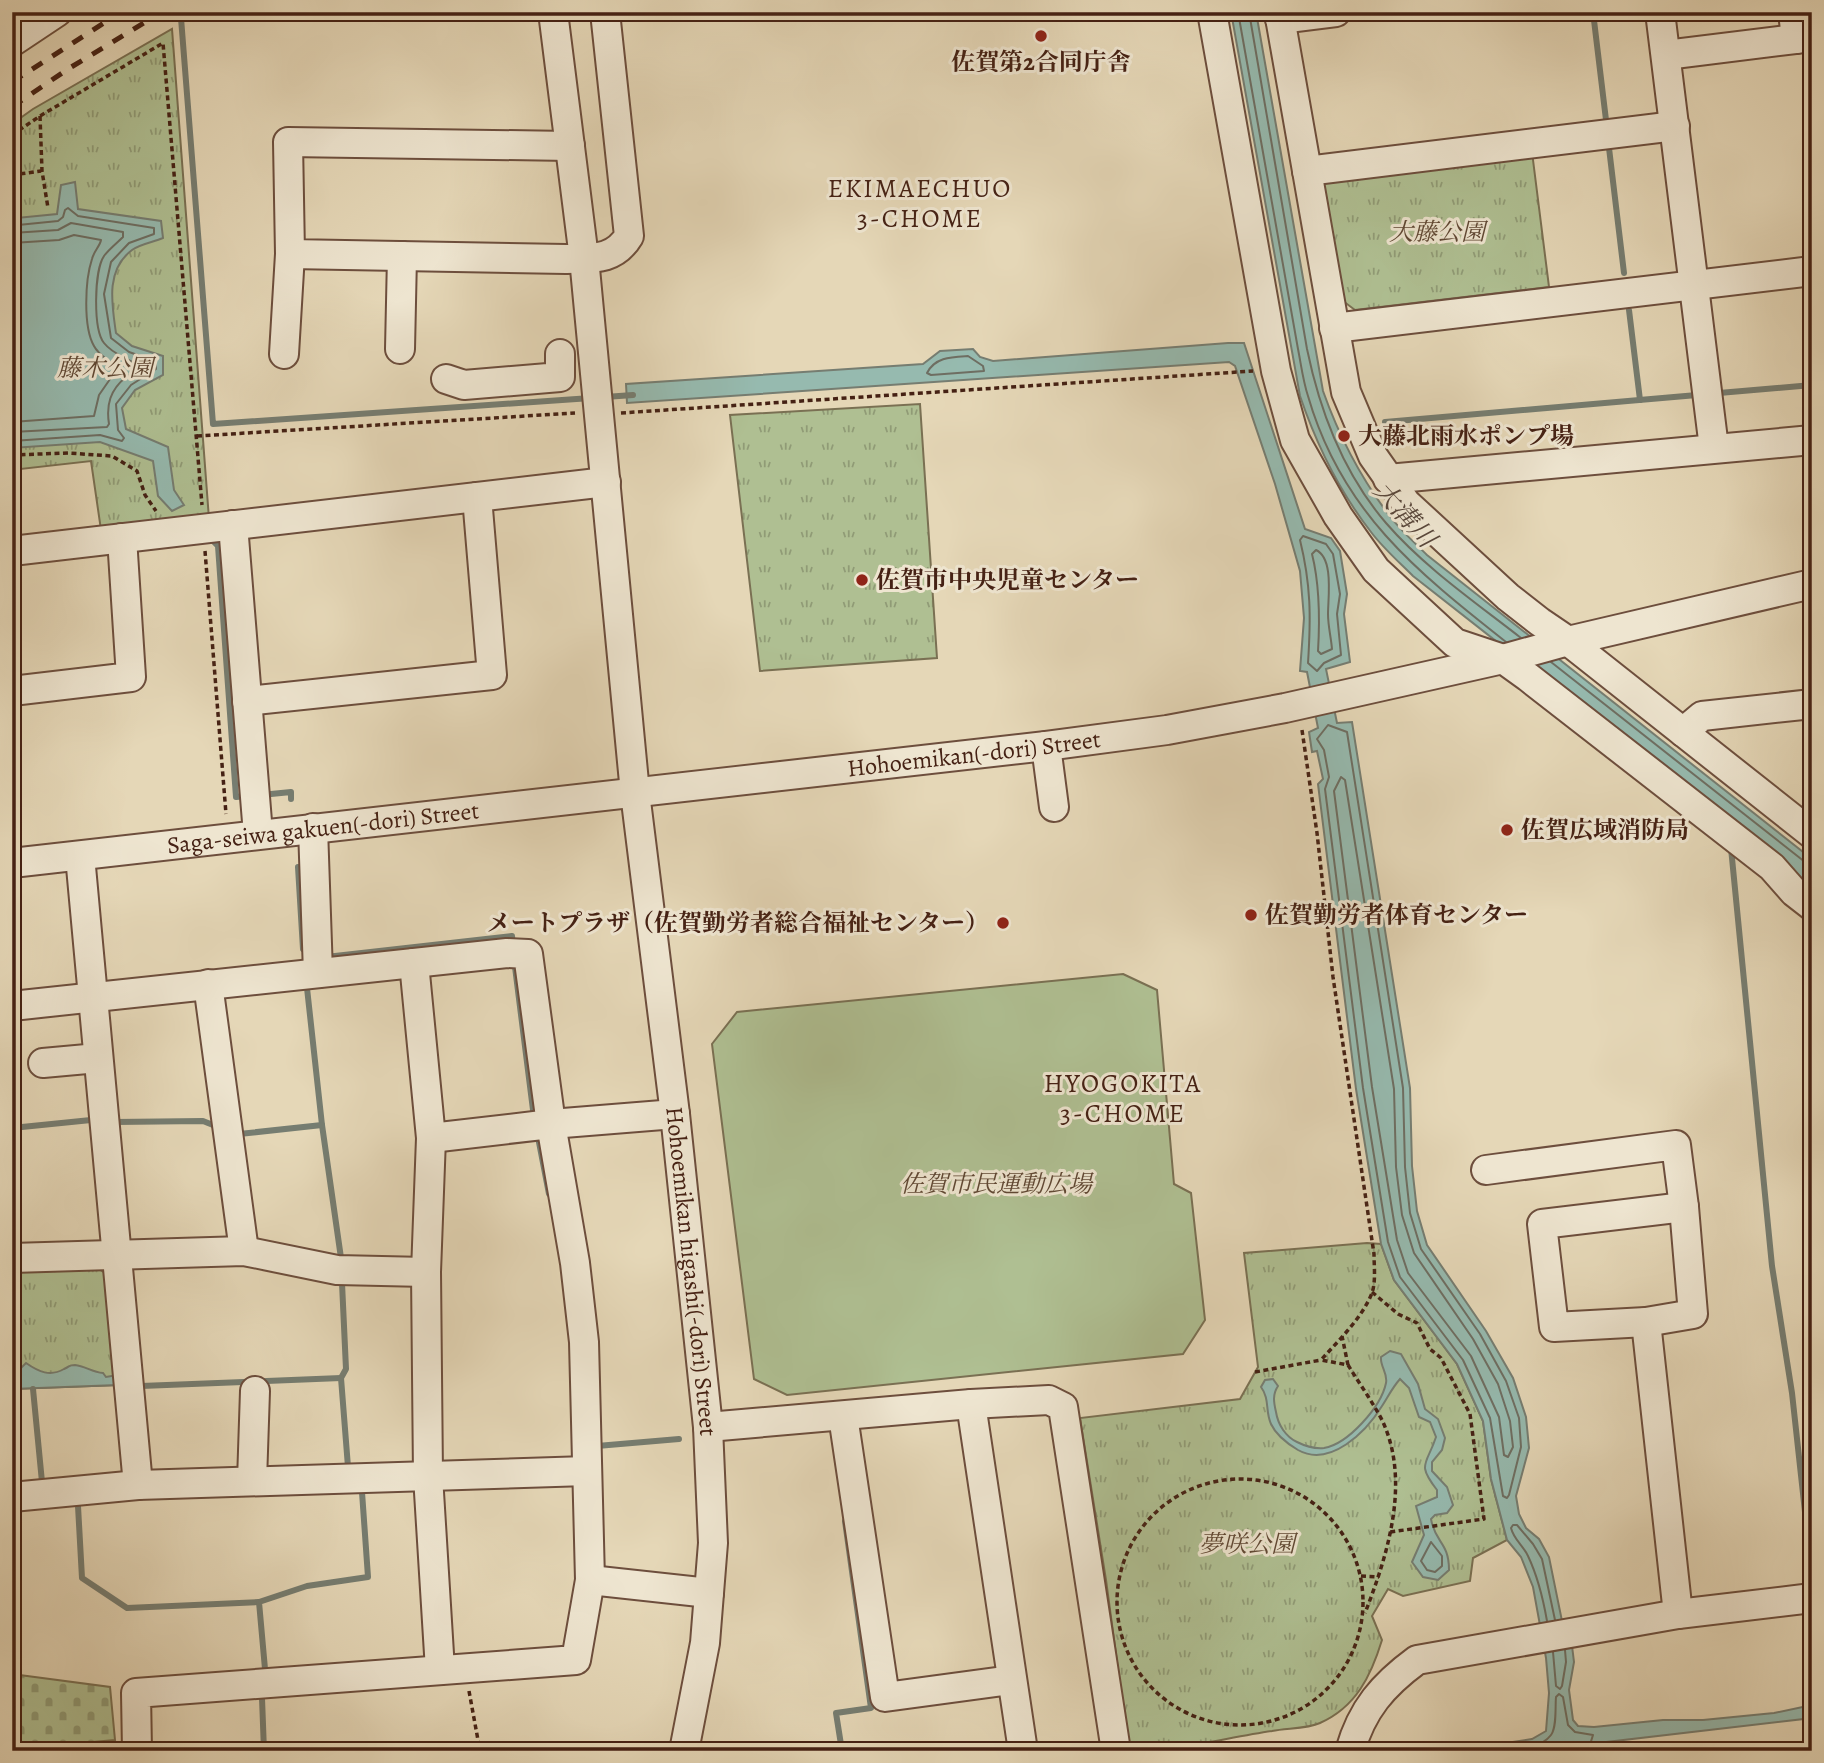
<svg xmlns="http://www.w3.org/2000/svg" width="1824" height="1763" viewBox="0 0 1824 1763" font-family="Alegreya,'Noto Serif JP',serif">
<style>
.cemetery{fill:url(#cemetery-stones);stroke:#7a7053;stroke-width:2}
.park{fill:url(#park-tufts);stroke:#7a7053;stroke-width:2}
.garden{fill:#afbf92;stroke:#7a7053;stroke-width:2}
.water{fill:#96baaf;stroke:#767d71;stroke-width:2}
.lines{fill:none;stroke-linecap:round;stroke-linejoin:round}
.shore{stroke:#6e6e62;stroke-width:2}
.stream{stroke:#767d71;stroke-width:6}
.minor-casing{stroke:#6d4e3d;stroke-width:32}
.path{stroke:#452114;stroke-width:3.5;stroke-dasharray:5 3.5;stroke-linecap:butt}
.minor{stroke:#eee5d0;stroke-width:28}
.rail{stroke:#452114;stroke-width:5;stroke-dasharray:12 12;stroke-linecap:butt}
.poi-dot{fill:#8f2418;stroke:#eee5d0;stroke-width:2.5}
.labels{text-anchor:middle;stroke-width:6;stroke-linejoin:round;paint-order:stroke}
.poi-label{font-size:24px;font-weight:bold;fill:#452114;stroke:#eee5d0;text-anchor:start}
.park-label{font-size:24px;font-style:italic;fill:#604834;stroke:#eee5d0}
.street-label{font-size:24px;fill:#452114;stroke:#eee5d0}
.neighbourhood-label{font-size:26px;letter-spacing:2px;fill:#452114;stroke:#eee5d0}
.water-label{font-size:26px;font-style:italic;fill:#59473b;stroke:#eee5d0}
</style>
<defs>
<pattern id="cemetery-stones" width="16" height="16" patternUnits="userSpaceOnUse" patternTransform="scale(1.75)"><rect width="16" height="16" fill="#afbf92"/><path d="M2 7V4a2 2 0 0 1 4 0v3zM10 15v-3a2 2 0 0 1 4 0v3z" fill="#909b76"/></pattern>
<pattern id="park-tufts" width="24" height="20" patternUnits="userSpaceOnUse" patternTransform="scale(1.75)"><rect width="24" height="20" fill="#afbf92"/><path d="M3 7l-1-3M5 7V3M7 7l1-3M15 17l-1-3M17 17v-4M19 17l1-3" fill="none" stroke="#909b76"/></pattern>
</defs>
<rect width="100%" height="100%" fill="#e5d7b7"/>
<filter id="stains"><feTurbulence type="fractalNoise" baseFrequency=".00286" numOctaves="4"/><feColorMatrix values="0 0 0 0 .2 0 0 0 0 .09 0 0 0 0 .02 0 0 0 .5 -.17"/></filter>
<radialGradient id="worn" r=".72"><stop offset=".6" stop-color="#630" stop-opacity="0"/><stop offset="1" stop-color="#630" stop-opacity=".3"/></radialGradient>
<!-- cemetery -->
<path class="cemetery" d="M12 1674 110 1687 115 1740 15 1749Z"/>
<!-- park -->
<g class="park">
<path d="M172 29 209 519 101 530 91 461 12 470V124L33 109Z"/>
<path d="M1532 152 1549 287 1355 310 1339 298 1320 187 1329 177Z"/>
<path d="M920 404 937 658 760 671 730 415Z"/>
<path d="M1367 1243 1381 1244 1394 1280 1457 1364 1483 1421 1491 1479 1507 1540 1473 1558 1470 1581 1403 1596 1388 1589 1372 1616 1382 1640C1371 1676 1356 1707 1320 1723 1307 1729 1287 1728 1272 1731 1224 1738 1178 1751 1129 1751L1106 1580 1080 1418 1240 1399 1258 1367 1244 1253Z"/>
<path d="M94 1266 110 1276 118 1385 12 1389V1269Z"/>
</g>
<!-- garden -->
<path class="garden" d="M1123 974 1157 990 1174 1184 1191 1193 1205 1320 1183 1354 787 1395 754 1379 712 1044 737 1012Z"/>
<!-- water -->
<g class="water">
<path d="M1231 12H1256L1323 391C1339 436 1360 477 1389 515 1400 530 1414 542 1427 555L1812 859V889L1413 576C1399 562 1383 548 1371 532 1339 491 1317 446 1300 396Z"/>
<path d="M75 182 78 209 161 221 163 238C154 242 140 244 132 250 105 270 112 305 116 333L132 346 163 356V375L135 390 122 408 126 429 168 447 174 490 184 505 172 511 158 496 153 461 100 442 12 448V196L17 218 57 214 61 185Z"/>
<path d="M1228 343H1244L1305 529 1331 538 1340 551 1347 594 1344 614 1350 662 1326 669 1337 723 1352 722 1410 1088 1412 1166 1417 1211 1427 1245 1486 1331 1513 1378 1526 1417 1529 1448 1516 1496 1519 1514 1526 1528 1539 1539 1549 1557 1562 1621 1572 1646 1574 1662 1569 1690 1573 1720 1578 1726 1594 1727 1663 1720H1703L1774 1713 1812 1705V1718L1598 1743 1595 1749 1596 1751 1555 1749 1548 1751H1452L1532 1739 1546 1731 1549 1693 1546 1658 1533 1587 1521 1557 1507 1540 1491 1479 1483 1421 1457 1364 1394 1280 1381 1244 1356 1089 1318 784 1323 779 1317 751 1312 752 1309 732 1318 728 1307 672 1300 671 1304 618 1300 571 1275 484 1235 366 1229 362 627 403 626 384 923 364 940 351 973 349 980 357 993 361Z"/>
<path d="M1390 1351 1401 1354 1418 1384 1425 1409 1438 1419 1445 1438 1442 1450 1432 1462V1471L1447 1487 1453 1505 1447 1513 1435 1515 1431 1519C1435 1543 1449 1542 1449 1570L1438 1580 1423 1577 1412 1562 1424 1535 1416 1506 1437 1497V1490C1416 1463 1427 1465 1436 1437L1430 1422 1419 1417 1409 1388 1400 1379C1392 1388 1388 1397 1382 1406 1366 1432 1330 1468 1298 1450 1288 1444 1276 1435 1271 1424 1265 1411 1270 1399 1261 1387L1265 1380 1273 1379 1278 1386C1272 1395 1274 1403 1276 1412 1278 1425 1286 1437 1297 1442 1305 1446 1314 1449 1324 1448 1348 1444 1381 1407 1386 1383 1388 1373 1380 1367 1381 1357Z"/>
<path d="M26 1363C39 1372 50 1377 64 1369 71 1366 68 1365 75 1365 85 1366 92 1372 103 1373L106 1377 118 1375V1385L12 1389V1368L17 1372Z"/>
</g>
<g class="lines">
<!-- shore -->
<g class="shore">
<path d="M1238 12 1298 349C1301 364 1303 381 1308 396 1341 511 1416 571 1506 642"/>
<path d="M1249 12 1307 349C1320 412 1343 473 1386 523 1424 567 1475 602 1521 638"/>
<path d="M12 223 18 225 58 221 63 217 65 210 68 208 78 216 154 228V234L129 243 111 262 104 294 111 338 129 352 155 361 156 369 131 385 116 404 118 430 124 438 122 441 100 435 12 441"/>
<path d="M12 233 58 230 71 223 123 232V237C117 243 109 249 104 256 94 271 93 329 104 343 114 356 132 359 140 368 136 372 131 374 126 377 110 390 106 405 109 424L107 427 12 432"/>
<path d="M12 243 59 240 74 235 101 240C100 246 94 251 92 259 85 280 83 327 94 346 99 356 111 361 117 369L99 395 94 416 12 422"/>
<path d="M968 356 983 366 984 371 931 375 927 373C935 357 952 357 968 356Z"/>
<path d="M1303 536 1326 544 1333 554 1340 594 1337 614 1341 655 1324 663 1317 671 1308 663C1311 617 1311 585 1300 540Z"/>
<path d="M1316 550C1334 558 1328 598 1328 614 1328 626 1331 637 1332 649L1321 654 1318 651C1320 618 1320 586 1312 554Z"/>
<path d="M1551 662 1805 862 1812 864"/>
<path d="M1328 725 1347 732 1403 1088 1405 1167 1410 1213 1421 1249 1480 1334 1506 1381 1519 1418 1521 1447 1509 1495 1507 1498 1503 1496 1490 1418 1463 1360 1400 1277 1388 1242 1363 1088 1325 789 1329 777 1324 750 1317 739Z"/>
<path d="M1341 777 1345 780 1394 1089 1396 1167 1402 1215 1414 1253 1473 1339 1498 1384 1510 1421 1513 1447 1508 1457 1504 1455 1499 1417 1471 1356 1408 1273 1397 1240 1372 1087 1334 791Z"/>
<path d="M1431 1542 1442 1556V1566L1435 1572 1427 1570 1421 1561Z"/>
<path d="M1547 1621C1543 1598 1538 1577 1528 1556 1523 1545 1514 1540 1511 1528L1513 1525H1517L1533 1544 1542 1559 1555 1620"/>
<path d="M1553 1652 1556 1686 1560 1689 1562 1686 1566 1662 1565 1650"/>
<path d="M1493 1751C1510 1749 1539 1751 1551 1735 1557 1727 1555 1707 1556 1697L1559 1694 1563 1697 1568 1725 1575 1732 1593 1735 1588 1751"/>
</g>
<!-- stream -->
<g class="stream">
<path d="M1593 12 1606 120"/>
<path d="M181 18 213 424 591 398"/>
<path d="M1609 148 1624 273"/>
<path d="M1629 310 1640 400"/>
<path d="M1719 393 1812 385"/>
<path d="M605 397 633 395"/>
<path d="M1385 422 1697 395"/>
<path d="M213 541 218 546 236 797 247 796"/>
<path d="M261 795 291 792V799"/>
<path d="M1731 848 1772 1266 1792 1393 1812 1576"/>
<path d="M298 867 303 949"/>
<path d="M326 957 512 936 513 945"/>
<path d="M514 959 534 1118"/>
<path d="M307 988 322 1125 341 1258"/>
<path d="M115 1122 203 1121 218 1127"/>
<path d="M12 1128 91 1120"/>
<path d="M537 1132 549 1194"/>
<path d="M239 1134 322 1125"/>
<path d="M342 1283 346 1369 341 1378 348 1467H352"/>
<path d="M141 1386 341 1378"/>
<path d="M33 1389 42 1482"/>
<path d="M597 1446 679 1439"/>
<path d="M78 1506 82 1578 127 1608 259 1602"/>
<path d="M265 1669 259 1602 307 1586 368 1577 362 1492"/>
<path d="M262 1698 264 1751"/>
<path d="M842 1751 836 1713 871 1708 845 1521"/>
</g>
<defs>
<g id="minor">
<path id="s1" d="M553 12 584 258 635 793 675 1114 708 1427 713 1543 705 1643 684 1751"/>
<path d="M1212 12 1276 371 1295 440 1338 516 1376 570 1455 643 1503 659 1528 677 1772 867 1794 892 1812 906"/>
<path d="M1279 12 1346 392 1373 456 1406 503 1508 597 1540 622 1568 641 1812 834"/>
<path d="M1660 12 1714 448"/>
<path d="M1793 12 1796 39"/>
<path d="M1280 19 1336 12"/>
<path d="M12 42 57 12"/>
<path d="M1666 55 1812 37"/>
<path d="M570 146 288 142 290 254 566 259C592 258 614 261 629 236L605 12"/>
<path d="M1307 171 1675 126"/>
<path d="M1334 328 1812 271"/>
<path d="M400 349 402 256"/>
<path d="M284 354 290 254"/>
<path d="M446 379 464 385 560 377V354"/>
<path d="M1388 479 1812 440"/>
<path d="M233 525 258 834"/>
<path d="M12 551 606 482"/>
<path d="M12 691 131 677 122 538"/>
<path d="M247 701 492 675 477 497"/>
<path d="M1683 732 1702 716 1812 704"/>
<path d="M1046 746 1054 807"/>
<path d="M313 828 318 973"/>
<path d="M80 856 138 1485"/>
<path id="s2" d="M12 863 1046 746 1167 730 1285 708 1503 659 1568 641 1812 584"/>
<path d="M414 963 431 1138 426 1272 428 1476 440 1670"/>
<path d="M208 984 244 1251"/>
<path d="M12 1006 507 953 528 954 551 1124 575 1263 584 1342 590 1580 576 1660 136 1693 137 1751"/>
<path d="M43 1063 98 1058"/>
<path d="M431 1138 551 1124 675 1114"/>
<path d="M1486 1170 1676 1145 1684 1207"/>
<path d="M1684 1207 1693 1314 1646 1322 1554 1327 1542 1224Z"/>
<path d="M12 1258 244 1251 337 1270 426 1272"/>
<path d="M1646 1322 1678 1614"/>
<path d="M971 1404 1023 1751"/>
<path d="M843 1416 885 1697 1011 1680"/>
<path d="M708 1427 971 1404 1049 1400 1063 1407 1116 1751"/>
<path d="M252 1481 255 1391"/>
<path d="M12 1497 138 1485 587 1471"/>
<path d="M590 1580 709 1593"/>
<path d="M1350 1751C1362 1709 1383 1685 1417 1660L1678 1614 1812 1598"/>
</g>
</defs>
<!-- minor casing -->
<use href="#minor" class="minor-casing"/>
<!-- path -->
<g class="path">
<path d="M40 116 42 171 48 208"/>
<path d="M12 135 40 116 163 43 202 505"/>
<path d="M12 175 41 171"/>
<path d="M621 413 1253 371"/>
<path d="M197 436 575 413"/>
<path d="M12 455 68 453 112 456 137 471 145 495 156 511"/>
<path d="M205 551 226 814"/>
<path d="M1302 730 1317 833 1333 977 1374 1254C1374 1266 1376 1281 1372 1293 1362 1318 1339 1340 1321 1360L1348 1365 1342 1336"/>
<path d="M1372 1292 1398 1314 1417 1323 1430 1349 1441 1358 1470 1414 1484 1519 1390 1532"/>
<path d="M1348 1365C1359 1383 1372 1401 1382 1420 1411 1481 1388 1554 1365 1613"/>
<path d="M1255 1372 1321 1360"/>
<circle cx="1240" cy="1602" r="123"/>
<path d="M1361 1576 1379 1577"/>
<path d="M469 1691 480 1751"/>
</g>
<!-- minor -->
<use href="#minor" class="minor"/>
<!-- rail -->
<g class="rail">
<path d="M12 82 121 12"/>
<path d="M12 107 68 69 162 12"/>
</g>
</g>
<!-- markers -->
<g class="poi-dot">
<circle cx="1041" cy="36" r="7"/>
<circle cx="1344" cy="436" r="7"/>
<circle cx="862" cy="580" r="7"/>
<circle cx="1507" cy="830" r="7"/>
<circle cx="1251" cy="915" r="7"/>
<circle cx="1003" cy="923" r="7"/>
</g>
<g class="labels">
<!-- poi labels -->
<g class="poi-label">
<text x="1041" y="70" text-anchor="middle">佐賀第2合同庁舎</text>
<text x="1358" y="444">大藤北雨水ポンプ場</text>
<text x="876" y="588">佐賀市中央児童センター</text>
<text x="1521" y="838">佐賀広域消防局</text>
<text x="1265" y="923">佐賀勤労者体育センター</text>
<text x="989" y="931" text-anchor="end">メートプラザ（佐賀勤労者総合福祉センター）</text>
</g>
<!-- park labels -->
<g class="park-label">
<text x="1437" y="240">大藤公園</text>
<text x="105" y="376">藤木公園</text>
<text x="996" y="1192">佐賀市民運動広場</text>
<text x="1247" y="1552">夢咲公園</text>
</g>
<!-- street labels -->
<g class="street-label">
<text dy="8" stroke="none"><textPath href="#s2" startOffset="968">Hohoemikan(-dori) Street</textPath></text>
<text dy="8" stroke="none"><textPath href="#s2" startOffset="313">Saga-seiwa gakuen(-dori) Street</textPath></text>
<text dy="8" stroke="none"><textPath href="#s1" startOffset="1267">Hohoemikan higashi(-dori) Street</textPath></text>
</g>
<!-- neighbourhood labels -->
<g class="neighbourhood-label">
<text x="920" y="197">EKIMAECHUO<tspan x="920" dy="30">3-CHOME</tspan></text>
<text x="1123" y="1092">HYOGOKITA<tspan x="1123" dy="30">3-CHOME</tspan></text>
</g>
<!-- water labels -->
<g class="water-label">
<text transform="translate(1405 514) rotate(48)" y="9">大溝川</text>
</g>
</g>
<!-- margin -->
<rect width="1824" height="1763" fill="none" stroke="#e5d7b7" stroke-width="42"/>
<rect x="14" y="14" width="1796" height="1735" fill="none" stroke="#452114" stroke-width="3.5"/>
<rect x="21" y="21" width="1782" height="1721" fill="none" stroke="#452114" stroke-width="2"/>
<rect width="100%" height="100%" filter="url(#stains)"/>
<rect width="100%" height="100%" fill="url(#worn)"/>
</svg>
